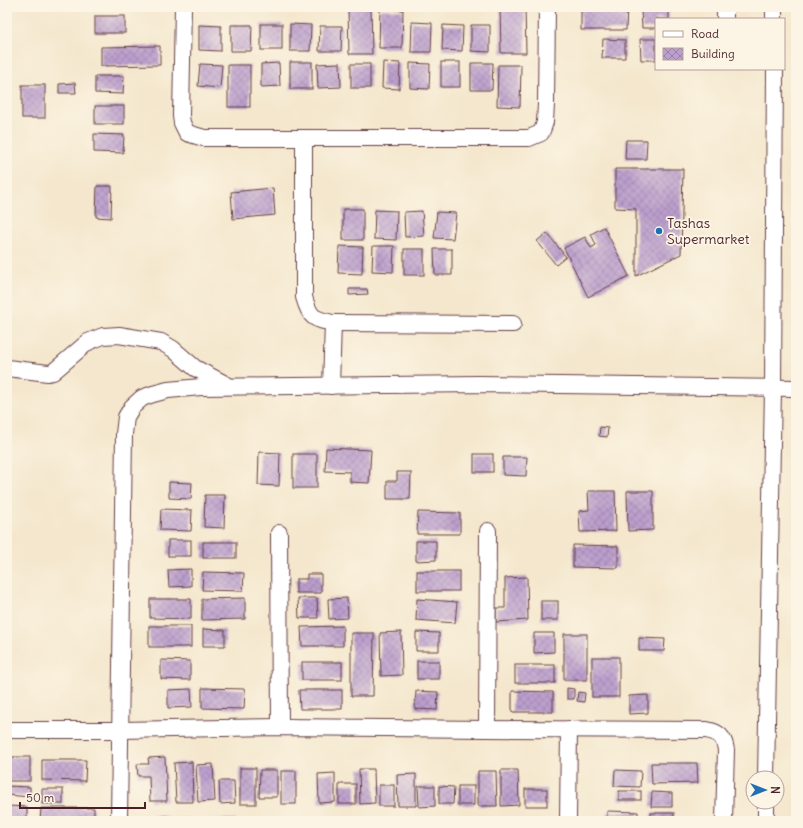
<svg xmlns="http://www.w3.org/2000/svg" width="803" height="828" viewBox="0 0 803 828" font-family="Delius,sans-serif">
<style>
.building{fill:url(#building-cross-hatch)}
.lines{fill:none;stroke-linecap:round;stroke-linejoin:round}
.minor-casing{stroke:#643d43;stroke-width:18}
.minor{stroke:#fff;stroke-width:16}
.poi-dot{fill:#1f6fb2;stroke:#fcf5e5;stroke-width:1.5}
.labels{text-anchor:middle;stroke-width:3.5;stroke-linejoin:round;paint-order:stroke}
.poi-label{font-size:14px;fill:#4a1f2b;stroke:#fcf5e5;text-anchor:start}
</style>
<defs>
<pattern id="building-cross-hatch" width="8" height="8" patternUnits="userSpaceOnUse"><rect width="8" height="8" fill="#bb9fcd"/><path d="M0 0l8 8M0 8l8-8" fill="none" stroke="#9a81a7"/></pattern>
</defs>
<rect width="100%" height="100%" fill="#fcf5e5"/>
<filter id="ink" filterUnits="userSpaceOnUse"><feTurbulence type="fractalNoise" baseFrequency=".025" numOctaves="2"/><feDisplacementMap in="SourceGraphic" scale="8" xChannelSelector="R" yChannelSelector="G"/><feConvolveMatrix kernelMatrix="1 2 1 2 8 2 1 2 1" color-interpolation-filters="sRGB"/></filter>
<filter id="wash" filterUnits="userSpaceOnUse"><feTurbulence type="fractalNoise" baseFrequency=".012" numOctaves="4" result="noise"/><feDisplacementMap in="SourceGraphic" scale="16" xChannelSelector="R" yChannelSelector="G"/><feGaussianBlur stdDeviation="0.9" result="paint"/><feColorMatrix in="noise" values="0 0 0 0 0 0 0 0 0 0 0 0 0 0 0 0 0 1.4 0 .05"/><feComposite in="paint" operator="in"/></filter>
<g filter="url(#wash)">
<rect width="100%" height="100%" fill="#f4e7cd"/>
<g id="blocks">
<!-- building -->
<g class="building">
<path d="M348 7H371L372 54H349Z"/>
<path d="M500 7H525L526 53H501Z"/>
<path d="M581 7 627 8 626 30H581Z"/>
<path d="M380 9 403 10 402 48H379Z"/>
<path d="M669 9V19H656V28H642L641 10Z"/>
<rect x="95" y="16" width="30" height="17"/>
<path d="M412 22 432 23 431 52H411Z"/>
<rect x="261" y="24" width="21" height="26"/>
<path d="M290 24 311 25 310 51H290Z"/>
<path d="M199 25 221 26V51L199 50Z"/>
<path d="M231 25H252L251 51H231Z"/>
<path d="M443 25 463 26 462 51 442 50Z"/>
<path d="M471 25H490V52L471 51Z"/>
<path d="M320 26H342L341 51H319Z"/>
<path d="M603 39 625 40V58H602Z"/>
<path d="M640 39H656V60H641Z"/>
<path d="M160 46V65L101 66V47Z"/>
<rect x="290" y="62" width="22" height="27"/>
<path d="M383 62 400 63 399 89 382 88Z"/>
<rect x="441" y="62" width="19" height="25"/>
<path d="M279 63 280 86 261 87V64Z"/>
<path d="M340 63 341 87 318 88 317 64Z"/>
<path d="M410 63 430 64 429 89 410 88Z"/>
<path d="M471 63H493L492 90H471Z"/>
<path d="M200 64 222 65 220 88 198 86Z"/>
<rect x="351" y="64" width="19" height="24"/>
<rect x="228" y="65" width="22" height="42"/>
<path d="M498 65H521L520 107 497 106Z"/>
<path d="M95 76H124L123 94 95 93Z"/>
<path d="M75 83 76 93H59V84Z"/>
<rect x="22" y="85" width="23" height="33"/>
<rect x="95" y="106" width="29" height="18"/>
<path d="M94 134 124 135 123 153 94 152Z"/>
<path d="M626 140H647L646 159H625Z"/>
<path d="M615 169H683L681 254 636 276V209L615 208Z"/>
<path d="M97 186H112L111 218 96 217Z"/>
<path d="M273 188 275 215 233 219 231 192Z"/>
<rect x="343" y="209" width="20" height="31"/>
<path d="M375 210 397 211 396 240 374 239Z"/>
<path d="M422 211 424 236 405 237 404 212Z"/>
<path d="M437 212 456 213 453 239 434 238Z"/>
<path d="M604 227 629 276 588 297 564 248 585 237 591 248 596 245 591 234Z"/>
<path d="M547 233 566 257 556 265 537 241Z"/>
<path d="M339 246 363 247 362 274 338 273Z"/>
<path d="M373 246H394L393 272 372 271Z"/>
<rect x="404" y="249" width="20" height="26"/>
<path d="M434 249H452V275H435Z"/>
<path d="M349 289H367L368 294 349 295Z"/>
<path d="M600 427 608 428 607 437 599 436Z"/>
<path d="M326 448 371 450 369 483 350 482V472L325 471Z"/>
<path d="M259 452 280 453 279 486 258 485Z"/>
<rect x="293" y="454" width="24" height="34"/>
<rect x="474" y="454" width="19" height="18"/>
<path d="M503 457H527L526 476 503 475Z"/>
<path d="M397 472H411L410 499H387V481H397Z"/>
<path d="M169 482 192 483 191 499 169 498Z"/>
<path d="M588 491H615L616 531 580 532 579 511 589 510Z"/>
<path d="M627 491H653V530L628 531Z"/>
<path d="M205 495H225L224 528 204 527Z"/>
<path d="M161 509 192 510 191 531 160 530Z"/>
<path d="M418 512 460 513V534H417Z"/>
<rect x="168" y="540" width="23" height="16"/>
<path d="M416 541H436V560L416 561Z"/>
<rect x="203" y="542" width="33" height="16"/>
<path d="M573 545 618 546V568L573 567Z"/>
<path d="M191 569V586L169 587 168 570Z"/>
<rect x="417" y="571" width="42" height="20"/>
<path d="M203 572 244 573 243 591 202 590Z"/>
<path d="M307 574H321V593H296V579H307Z"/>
<path d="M527 577 528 620 496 622V608H505V578Z"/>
<path d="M245 598V619L202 620V599Z"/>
<path d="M298 598H317L318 618H299Z"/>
<path d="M347 598 348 618 329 619 328 599Z"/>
<path d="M150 599H191V619L150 618Z"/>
<path d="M417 599 457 602 455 623 416 620Z"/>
<rect x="541" y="601" width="17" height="19"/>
<rect x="149" y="626" width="42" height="21"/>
<path d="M343 626V646H302L301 627Z"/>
<path d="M203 629 225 630V646H203Z"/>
<path d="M401 632 402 675 381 676 380 633Z"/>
<path d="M416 632 439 633V651H416Z"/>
<path d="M351 633H374L373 696H351Z"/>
<path d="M534 633H554V652L534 653Z"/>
<rect x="564" y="634" width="23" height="46"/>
<path d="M639 638 665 639 664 651H639Z"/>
<rect x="592" y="657" width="27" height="40"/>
<path d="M161 660 190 661V680L161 679Z"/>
<rect x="417" y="661" width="22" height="18"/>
<rect x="302" y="662" width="40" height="18"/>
<rect x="515" y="665" width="40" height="18"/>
<path d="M202 688 245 689 244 709 202 708Z"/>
<path d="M567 688 574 689V699H567Z"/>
<path d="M191 689 192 707 168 708V690Z"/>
<path d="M299 690H342V709H300Z"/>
<path d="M416 691 438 692 437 710 415 709Z"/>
<path d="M512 691 553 692V712H512Z"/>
<path d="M578 692 585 693 584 702 577 701Z"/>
<path d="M648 695V713L629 714V696Z"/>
<rect x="7" y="757" width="23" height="24"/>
<path d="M165 757 167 801H150L149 776H138L137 764H149L148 758Z"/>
<path d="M42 760H86L85 781 42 780Z"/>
<path d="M192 762 193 802H176L174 763Z"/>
<path d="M651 763H697L698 783 652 784Z"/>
<path d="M213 764 215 801 198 802 196 765Z"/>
<rect x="240" y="768" width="16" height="36"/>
<path d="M359 769H374L375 803 360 804Z"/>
<path d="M260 770H277V797H259Z"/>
<path d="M501 770H518L519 805 501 806Z"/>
<path d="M615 770 641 771 640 787 614 786Z"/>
<rect x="281" y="771" width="15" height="33"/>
<path d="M478 771H496L497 806H478Z"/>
<path d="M335 773V802L319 803 318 774Z"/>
<path d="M416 774V806H398L397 775Z"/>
<path d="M219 781H234L235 803 220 804Z"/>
<rect x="339" y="784" width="17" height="20"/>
<rect x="379" y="785" width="15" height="21"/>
<path d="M7 786 30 787V797L7 795Z"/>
<path d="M418 786H435V806L419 807Z"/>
<path d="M439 786 454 787 453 804H439Z"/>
<rect x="458" y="786" width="16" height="19"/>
<rect x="42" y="789" width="21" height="15"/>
<rect x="525" y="789" width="22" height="17"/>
<rect x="619" y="791" width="22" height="9"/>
<path d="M652 792 672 793V807H651Z"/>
<path d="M7 806 27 807V821H7Z"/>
<path d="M41 808H94V821H40Z"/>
<path d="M607 811 638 812V821H607Z"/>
<rect x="651" y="813" width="23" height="8"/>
<path d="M168 816V821H146V817Z"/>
<path d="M174 818H191V821H175Z"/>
<rect x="217" y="819" width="18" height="2"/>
</g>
</g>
</g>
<g filter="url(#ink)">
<use href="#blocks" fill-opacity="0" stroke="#643d43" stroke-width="1"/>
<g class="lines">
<defs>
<g id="minor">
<path d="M183 7 181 116 182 123 187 133 204 138H529L541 133 543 128 545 122 546 104 547 7"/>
<path d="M725 7V19"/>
<path d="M774 7V19"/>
<path d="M304 139V297C310 318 313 319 333 323L331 386"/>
<path d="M333 323 513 324"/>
<path d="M7 368 48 373 53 372 88 342 103 336 119 335 161 342 173 349 195 368 227 385"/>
<path d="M279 533 280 727"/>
<path d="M487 729 488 531"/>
<path d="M7 730H121L280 727 487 729 706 730C719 732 724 737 726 750L724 821"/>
<path d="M766 778 773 388 775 69"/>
<path d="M119 821 124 434 126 417 132 407 142 398 153 394 168 390 201 387 479 384 796 388"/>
<path d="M568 821 569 729"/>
<path d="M766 821V802"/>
</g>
</defs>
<!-- minor casing -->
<use href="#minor" class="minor-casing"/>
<!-- minor -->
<use href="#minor" class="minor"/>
</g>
</g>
<!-- markers -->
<circle class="poi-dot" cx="659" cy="231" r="4"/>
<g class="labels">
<!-- poi labels -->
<g class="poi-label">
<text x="667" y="228">Tashas<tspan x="667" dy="16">Supermarket</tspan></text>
</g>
</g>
<!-- margin -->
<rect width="803" height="828" fill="none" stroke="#fcf5e5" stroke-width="24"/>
<!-- legend -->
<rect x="655" y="18" width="130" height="52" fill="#fcf5e5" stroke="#b59f9b"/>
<rect x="663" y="31" width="20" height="6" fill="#ffffff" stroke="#b59f9b"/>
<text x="691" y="38" font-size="12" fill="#4a1f2b">Road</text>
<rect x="663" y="48" width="20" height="12" fill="url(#building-cross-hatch)" stroke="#b59f9b"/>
<text x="691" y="58" font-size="12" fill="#4a1f2b">Building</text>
<!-- north arrow -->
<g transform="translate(765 790) rotate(90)"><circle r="19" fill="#fcf5e5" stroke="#b59f9b"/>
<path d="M0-3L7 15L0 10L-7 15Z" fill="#1f6fb2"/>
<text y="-6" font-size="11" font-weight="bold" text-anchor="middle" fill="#4a1f2b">N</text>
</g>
<!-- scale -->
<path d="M20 802v6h125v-6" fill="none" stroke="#4a1f2b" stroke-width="2"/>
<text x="26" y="802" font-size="12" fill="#4a1f2b" stroke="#fcf5e5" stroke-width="3" paint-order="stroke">50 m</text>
</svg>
